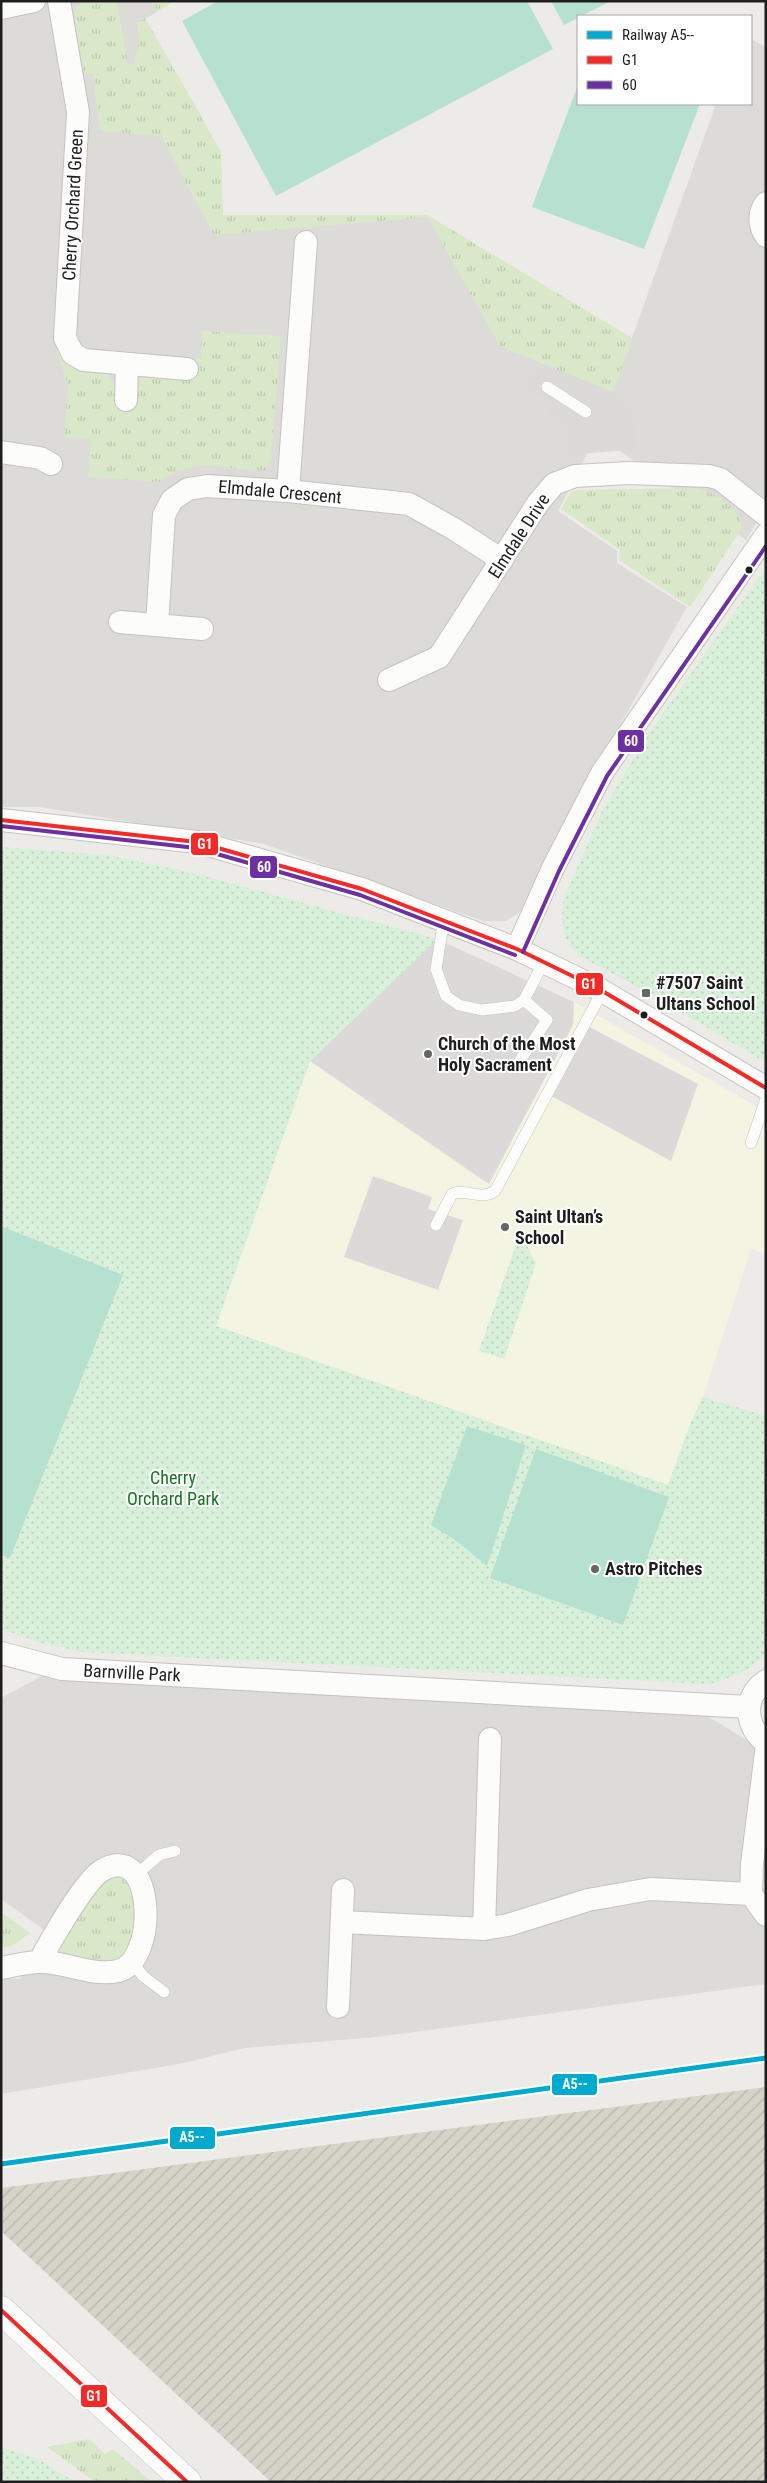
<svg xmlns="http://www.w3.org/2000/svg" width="767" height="2483" viewBox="0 0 767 2483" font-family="'Roboto Condensed',sans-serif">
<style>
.residential{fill:#dcdbd8}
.education{fill:#f4f4e3}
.religious{fill:#dbdad8}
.construction{fill:url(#construction-furrows)}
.grass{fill:url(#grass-tufts)}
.park{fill:url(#park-dots)}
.pitch{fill:#b6e1d1}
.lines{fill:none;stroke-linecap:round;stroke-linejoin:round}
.service-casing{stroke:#c4c3c1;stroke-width:12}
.minor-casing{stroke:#c4c3c1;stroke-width:24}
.tertiary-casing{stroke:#c4c3c1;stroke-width:29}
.service{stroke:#fcfcfb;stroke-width:11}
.minor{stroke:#fcfcfb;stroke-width:22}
.tertiary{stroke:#fcfcfb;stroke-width:28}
.bus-1-casing{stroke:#fff;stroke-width:8}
.bus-2-casing{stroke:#fff;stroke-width:8}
.bus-1{stroke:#f52a26;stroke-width:4}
.bus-2{stroke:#6c30a1;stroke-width:4}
.rail-1-casing{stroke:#fff;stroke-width:9}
.rail-1{stroke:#00a9ce;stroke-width:5}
.bus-dot{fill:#1e1e1e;stroke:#fff;stroke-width:2}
.poi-dot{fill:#666664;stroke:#fff;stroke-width:2}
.labels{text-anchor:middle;stroke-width:4;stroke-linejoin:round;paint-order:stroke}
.street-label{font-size:18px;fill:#1e1e1e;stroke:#fff}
.poi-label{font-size:18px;font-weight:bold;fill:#1e1e1e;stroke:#fff;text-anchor:start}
.park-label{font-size:18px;fill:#147523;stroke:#fff}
.line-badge{stroke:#fff;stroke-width:2}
.badge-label{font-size:14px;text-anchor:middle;font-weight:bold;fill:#fff}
</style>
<defs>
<pattern id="construction-furrows" width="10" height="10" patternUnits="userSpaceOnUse" patternTransform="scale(1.25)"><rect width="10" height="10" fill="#d5d4c9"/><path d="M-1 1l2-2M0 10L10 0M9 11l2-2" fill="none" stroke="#b6b6ac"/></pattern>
<pattern id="grass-tufts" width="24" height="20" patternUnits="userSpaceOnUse" patternTransform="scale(1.25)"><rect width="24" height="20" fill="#d8e8c8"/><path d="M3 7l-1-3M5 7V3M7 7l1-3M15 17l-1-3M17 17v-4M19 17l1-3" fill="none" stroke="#b9c7ab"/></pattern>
<pattern id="park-dots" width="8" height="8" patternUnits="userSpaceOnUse" patternTransform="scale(1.25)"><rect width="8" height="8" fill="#d8f0d9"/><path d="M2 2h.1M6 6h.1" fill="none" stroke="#b9cdba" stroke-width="1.8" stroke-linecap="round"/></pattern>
</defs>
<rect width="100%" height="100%" fill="#edebe7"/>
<!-- residential -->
<g class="residential">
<path d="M1 1H150L157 12 145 19 201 116 214 234 428 217 501 347 613 391 716 104H751V39L766 47V506L746 540 597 435 558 511 617 551V563L687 607 562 827 523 910 506 921H483L264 844 40 807H1Z"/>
<path d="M44 1675 704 1714 766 1752V1984L377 2037 245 2048 179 2064 1 2094V1978L20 1979 47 1932 1 1899V1698Z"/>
</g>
<!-- education -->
<path class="education" d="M574 1002 766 1112V1254L751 1249 703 1397 691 1422 668 1485 216 1326 310 1061 488 1184 573 1025Z"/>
<!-- religious -->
<g class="religious">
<path d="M552 365 606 387 628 406 633 416 637 449 570 455 564 451 571 428 547 413 553 403 525 386 533 372Z"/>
<path d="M437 939 574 1002 573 1025 489 1184 310 1061Z"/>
<path d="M582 1023 698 1084 671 1161 546 1093Z"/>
<path d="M373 1176 432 1197 428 1209 463 1220 438 1290 344 1257Z"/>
</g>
<!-- construction -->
<path class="construction" d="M766 2087V2482H271L1 2231V2188Z"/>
<!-- grass -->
<g class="grass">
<path d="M83 1H117L128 65 135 63C134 54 137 53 139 44 140 37 138 30 137 23L145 18 221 152 223 215H427L632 338 613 392 501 347 428 217 214 235 161 136 100 131 93 74 85 75 74 20 75 9Z"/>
<path d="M150 1H175L157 12Z"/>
<path d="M202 331 281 336 271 459 265 471 203 465 176 471 159 482 88 477 91 439 64 437 68 384 56 350H60L106 373C117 383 116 392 116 407H131C132 401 132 390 135 384 142 370 180 378 193 379L194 358H201Z"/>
<path d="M696 488C713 491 742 509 742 528L690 607 619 560 620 550 561 509 572 491 579 490Z"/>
<path d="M112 1875 122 1877C142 1898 133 1932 126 1957L114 1962 62 1958 57 1951 58 1943 104 1880Z"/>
<path d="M1 1912 30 1933 14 1945 1 1948Z"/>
<path d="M89 2439 105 2454 113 2449 152 2482H95L47 2447Z"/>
</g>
<!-- park -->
<g class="park">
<path d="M766 572V1063L649 993 580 956 570 946 566 938 562 919 563 900 603 809 652 729 759 577Z"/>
<path d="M1 847 106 855 189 872 437 939 310 1061 216 1326 668 1485 691 1422 703 1397 766 1416V1654C750 1671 731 1678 709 1684L81 1652 42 1643 1 1629Z"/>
<path d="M520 1233 536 1263 504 1359 479 1351Z"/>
<path d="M1 2447 36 2458 75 2482H1Z"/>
</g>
<!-- pitch -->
<g class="pitch">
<path d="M218 1H527L553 49 276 196 182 21Z"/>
<path d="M551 1H611L564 25Z"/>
<path d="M578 85V104H700L644 249 532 207Z"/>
<path d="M1 1226 123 1275 10 1558 1 1555Z"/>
<path d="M467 1426 526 1445 487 1566 458 1542 431 1525Z"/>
<path d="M536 1449 669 1497 623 1625 490 1578Z"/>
</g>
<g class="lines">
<defs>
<g id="service">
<path d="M547 387 586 412"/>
<path d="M444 919 436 969 446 996 459 1005 482 1010 515 1006 524 1000 544 962"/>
<path d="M515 1068 547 1020 524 1000"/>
<path d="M751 1143 766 1099"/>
<path d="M436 1225 452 1194C466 1188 481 1201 495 1191L602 992"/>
<path d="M137 1874 159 1855 175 1851"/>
<path d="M132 1962 143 1976 164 1992"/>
</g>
<g id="minor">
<path d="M59 1 78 112 65 338 73 354 84 360 187 369"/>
<path d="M1 8 34 1"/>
<path d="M766 203C758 214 759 226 766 236"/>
<path d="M126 400 127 364"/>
<path d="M1 452 40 458 51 464"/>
<path d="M288 491 306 242"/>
<path d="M120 622 202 629"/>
<path d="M157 625 164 515 172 500 188 489 207 486 288 491 409 504 454 529 502 560"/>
<path d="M389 680 439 657 538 503 554 484 575 476 629 473 709 476 720 479 766 515"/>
<path d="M1 820 197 842 362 889 517 949 599 989 766 1088"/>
<path d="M517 949 553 868 602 773 766 535"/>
<path d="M1 1653 62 1669 749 1707"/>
<path d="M766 1681C742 1697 745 1726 766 1743"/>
<path d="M751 1894 752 1864 766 1752"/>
<path d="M751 1894 766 1915"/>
<path d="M342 1922 484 1929 508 1925 588 1900 650 1889 751 1894"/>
<path d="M484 1929 490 1739"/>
<path d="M1 1968C13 1966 27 1962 39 1962 65 1961 91 1977 118 1971 159 1961 155 1837 101 1871 84 1882 50 1942 39 1962"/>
<path d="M338 2007 343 1890"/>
</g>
<path id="tertiary" d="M1 2310 187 2482"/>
</defs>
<!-- service casing -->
<use href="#service" class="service-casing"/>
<!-- minor casing -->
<use href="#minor" class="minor-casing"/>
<!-- tertiary casing -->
<use href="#tertiary" class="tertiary-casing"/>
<!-- service -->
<use href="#service" class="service"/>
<!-- minor -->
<use href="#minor" class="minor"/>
<!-- tertiary -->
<use href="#tertiary" class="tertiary"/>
<defs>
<g id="bus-1">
<path d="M1 820 197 842 362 889 517 949 599 989 766 1088"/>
<path d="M1 2310 187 2482"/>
</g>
<g id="bus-2">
<path d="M1 826 196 848 360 895 515 955"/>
<path d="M523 952 559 871 607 776 766 546"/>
</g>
</defs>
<!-- bus-1 casing -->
<use href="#bus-1" class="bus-1-casing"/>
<!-- bus-2 casing -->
<use href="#bus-2" class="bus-2-casing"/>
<!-- bus-1 -->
<use href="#bus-1" class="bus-1"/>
<!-- bus-2 -->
<use href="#bus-2" class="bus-2"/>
<defs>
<path id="rail-1" d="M1 2164 766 2058"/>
</defs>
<!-- rail-1 casing -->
<use href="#rail-1" class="rail-1-casing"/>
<!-- rail-1 -->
<use href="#rail-1" class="rail-1"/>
</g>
<!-- markers -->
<g class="bus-dot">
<circle cx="749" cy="570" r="4.5"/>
<circle cx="644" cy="1015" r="4.5"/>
</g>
<g class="poi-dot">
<rect x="641" y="988" width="10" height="10" rx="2.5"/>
<circle cx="428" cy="1054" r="5"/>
<circle cx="505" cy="1227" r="5"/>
<circle cx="595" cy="1569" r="5"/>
</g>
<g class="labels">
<!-- street labels -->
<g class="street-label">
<text transform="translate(73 205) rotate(-87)" y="6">Cherry Orchard Green</text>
<text transform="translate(280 492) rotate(5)" y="6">Elmdale Crescent</text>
<text transform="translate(519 536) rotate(-57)" y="6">Elmdale Drive</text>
<text transform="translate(132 1673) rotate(3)" y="6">Barnville Park</text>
</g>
<!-- poi labels -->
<g class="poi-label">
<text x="656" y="989">#7507 Saint<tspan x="656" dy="21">Ultans School</tspan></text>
<text x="438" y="1050">Church of the Most<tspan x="438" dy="21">Holy Sacrament</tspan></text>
<text x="515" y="1223">Saint Ultan’s<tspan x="515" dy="21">School</tspan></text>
<text x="605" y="1575">Astro Pitches</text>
</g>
<!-- park labels -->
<g class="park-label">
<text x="173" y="1484">Cherry<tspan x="173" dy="21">Orchard Park</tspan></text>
</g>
</g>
<g class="line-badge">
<rect x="617" y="729" width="28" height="24" rx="5" fill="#6c30a1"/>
<rect x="190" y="832" width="29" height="24" rx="5" fill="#f52a26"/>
<rect x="249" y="855" width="29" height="24" rx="5" fill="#6c30a1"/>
<rect x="575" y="972" width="29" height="24" rx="5" fill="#f52a26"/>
<rect x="551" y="2073" width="47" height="23" rx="5" fill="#00a9ce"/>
<rect x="169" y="2126" width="47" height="24" rx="5" fill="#00a9ce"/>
<rect x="80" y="2384" width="28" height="24" rx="5" fill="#f52a26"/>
</g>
<g class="badge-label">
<text x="631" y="746">60</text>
<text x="205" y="849">G1</text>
<text x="264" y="872">60</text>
<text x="589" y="989">G1</text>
<text x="575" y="2089">A5--</text>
<text x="192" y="2142">A5--</text>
<text x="94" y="2401">G1</text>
</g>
<!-- border -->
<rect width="767" height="2483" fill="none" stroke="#1e1e1e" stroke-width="5"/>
<!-- legend -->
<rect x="577" y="15" width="175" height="90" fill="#ffffff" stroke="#a5a5a5"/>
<rect x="587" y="31" width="25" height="8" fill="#00a9ce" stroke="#a5a5a5"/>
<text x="622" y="40" font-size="15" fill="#1e1e1e">Railway A5--</text>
<rect x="587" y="56" width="25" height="8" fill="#f52a26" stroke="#a5a5a5"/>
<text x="622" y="65" font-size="15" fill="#1e1e1e">G1</text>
<rect x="587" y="81" width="25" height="8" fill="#6c30a1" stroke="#a5a5a5"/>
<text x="622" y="90" font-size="15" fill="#1e1e1e">60</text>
</svg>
